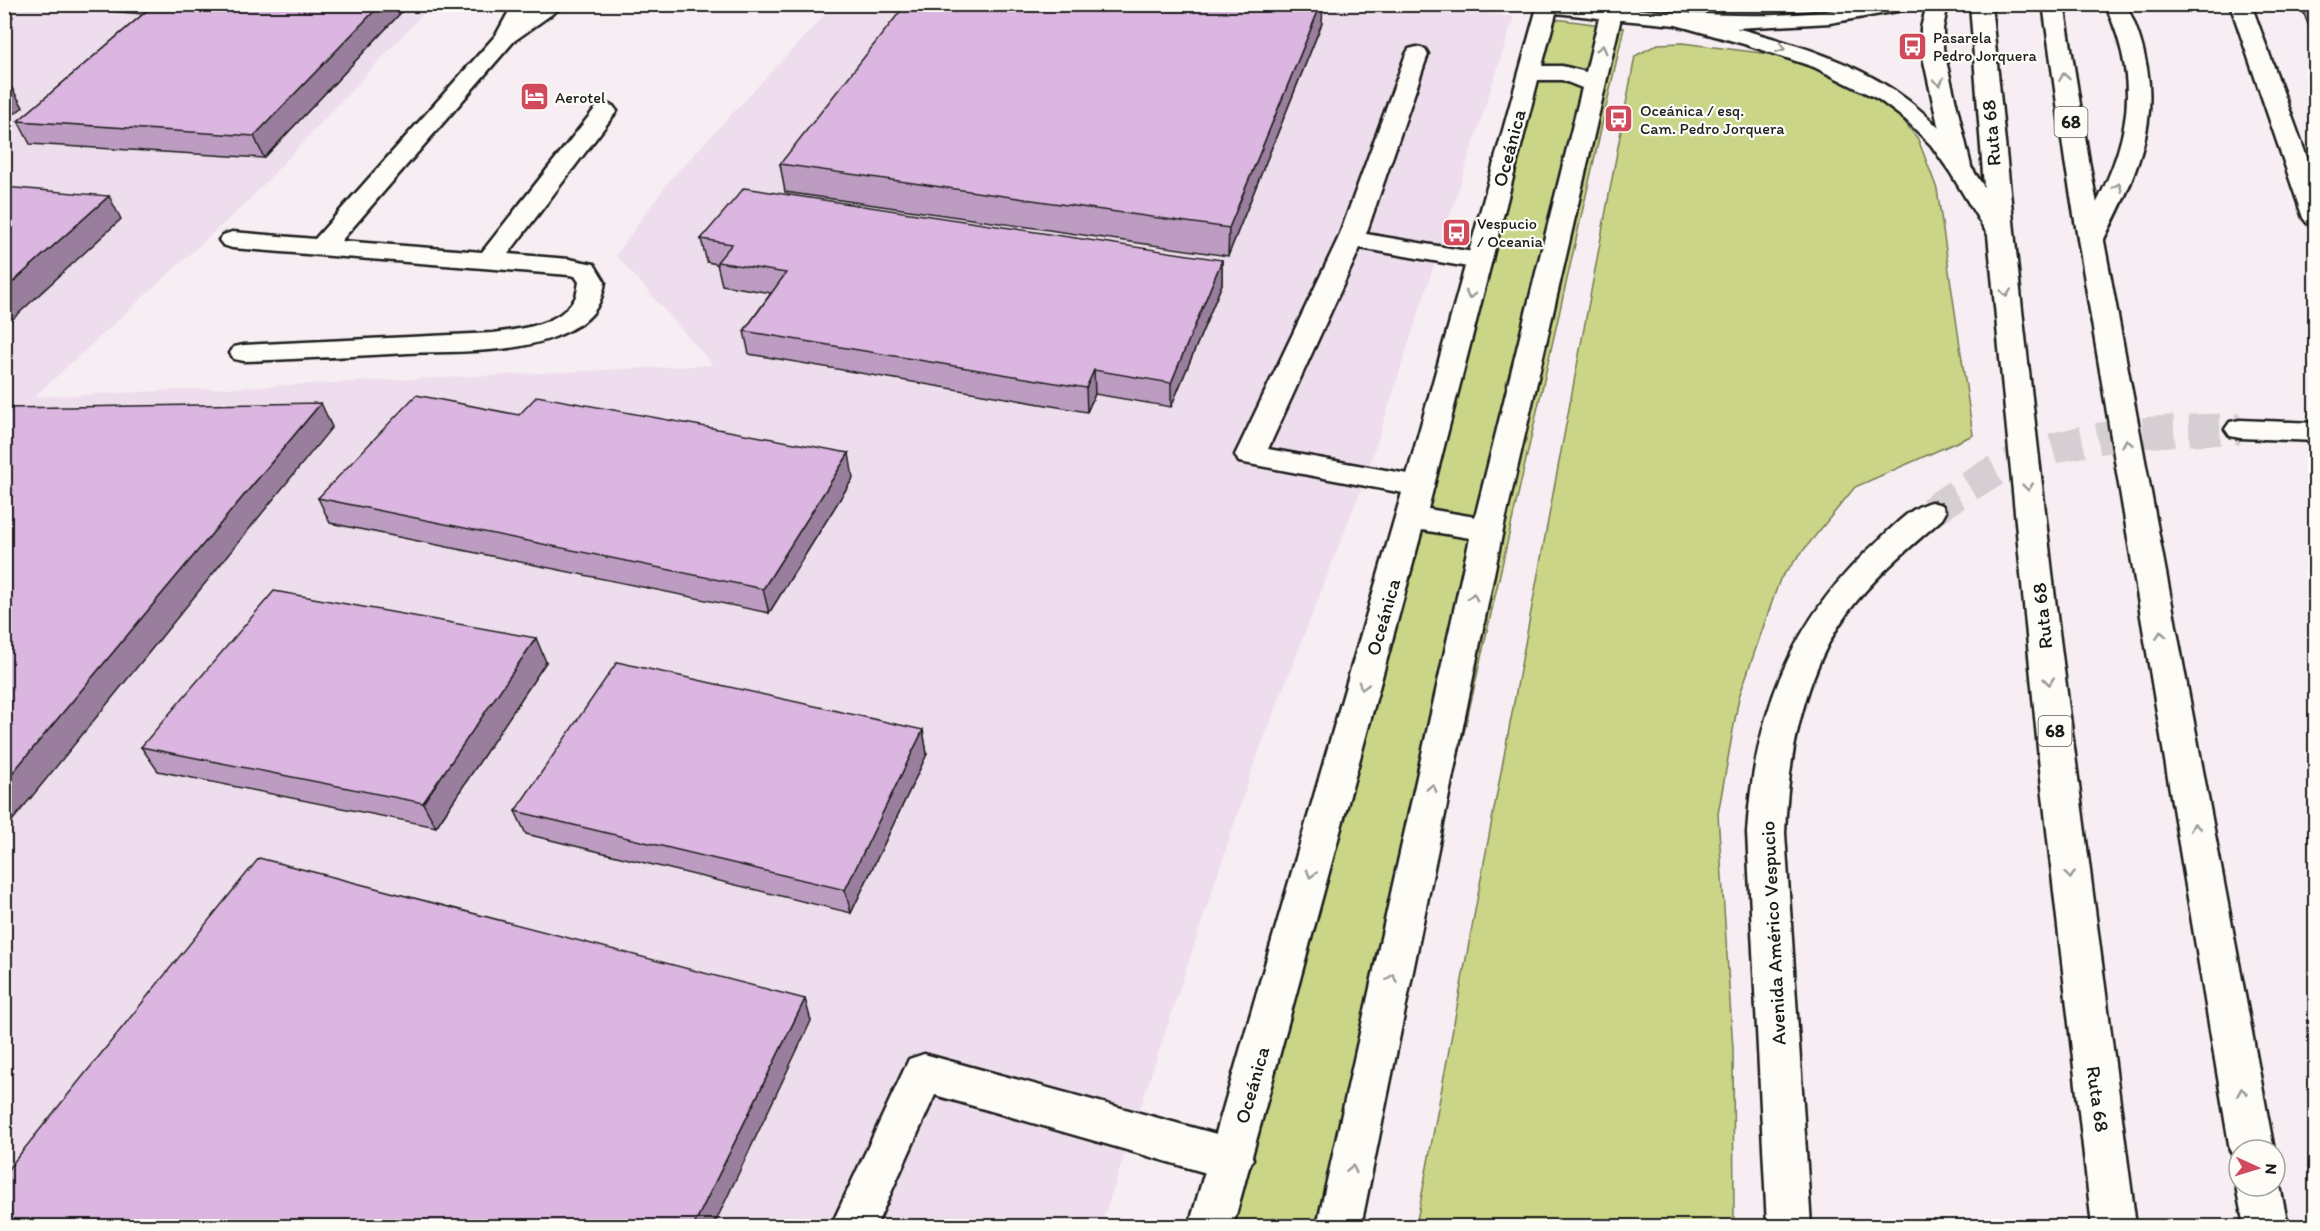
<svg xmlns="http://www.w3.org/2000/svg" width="2320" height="1231" viewBox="0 0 2320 1231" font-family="Itim,sans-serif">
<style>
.built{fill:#eedded}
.green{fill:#cad588;stroke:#737852;stroke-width:1.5}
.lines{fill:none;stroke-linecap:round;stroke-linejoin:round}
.major-tunnel{stroke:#d5ced2;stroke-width:31;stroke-dasharray:31 15;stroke-linecap:butt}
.minor-casing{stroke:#1c1c1c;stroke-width:5}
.major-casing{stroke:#1c1c1c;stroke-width:5}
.highway-casing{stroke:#1c1c1c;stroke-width:5}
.minor{fill:#fdfcf7;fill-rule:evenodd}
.major{fill:#fdfcf7;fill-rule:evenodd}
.highway{fill:#fdfcf7;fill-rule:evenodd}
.wall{fill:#bc9dc1;stroke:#1c1c1c;stroke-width:1.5}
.shaded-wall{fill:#997f9d;stroke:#1c1c1c;stroke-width:1.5}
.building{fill:#dbb6e0;stroke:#1c1c1c;stroke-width:1.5}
.oneway{stroke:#989794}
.labels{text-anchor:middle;stroke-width:4.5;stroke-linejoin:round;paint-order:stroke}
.far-poi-label{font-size:16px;fill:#1c1c1c;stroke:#fdfcf7;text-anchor:start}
.shield{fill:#fdfcf7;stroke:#605f5e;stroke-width:1.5}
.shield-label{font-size:18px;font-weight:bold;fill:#1c1c1c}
.street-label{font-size:20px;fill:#1c1c1c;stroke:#fdfcf7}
</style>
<rect width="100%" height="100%" fill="#f6eef2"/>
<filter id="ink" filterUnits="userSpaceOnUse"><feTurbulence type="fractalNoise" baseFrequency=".0167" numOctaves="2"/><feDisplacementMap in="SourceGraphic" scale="12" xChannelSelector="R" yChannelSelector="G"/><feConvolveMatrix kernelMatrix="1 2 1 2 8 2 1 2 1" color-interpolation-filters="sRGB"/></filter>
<g filter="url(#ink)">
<!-- built -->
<path class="built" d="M1423 4 1514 17 1366 476 1254 764 1101 1226H5L4 5H431L249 200 34 397 713 365 616 255 669 181 834 5Z"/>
<!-- green -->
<g class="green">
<path d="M1555 19 1624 28 1352 1226H1224Z"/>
<path d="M1682 43 1777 55 1811 65 1892 106 1918 139 1937 189 1973 435 1855 487 1780 579 1739 697 1718 814 1733 1049 1734 1226H1416L1635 56 1658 44Z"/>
</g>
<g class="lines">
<!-- major-tunnel -->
<path class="major-tunnel" d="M1931 512C1960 492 1989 471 2022 459 2091 432 2167 430 2240 429"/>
<defs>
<g id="minor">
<path d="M513 4H534L530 12 541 4H566L514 41 341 241 482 252 597 106 605 104 613 106 617 111 613 116 508 254 569 259 594 264 605 282C602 301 595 316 577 326 531 355 461 351 408 353 353 356 299 359 244 361L234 359 230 353 234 347 244 345 493 333C520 329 557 326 574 300 577 296 578 287 579 282L575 276 569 275 232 248 223 245 219 240 223 235 232 232 315 239 496 35Z"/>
<path d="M1927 4H1948L1943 28V48L1971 166 1968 171 1959 173 1950 171 1947 166 1921 48V28Z"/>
<path d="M2105 4H2126C2169 95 2148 154 2104 239L2100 244 2091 247 2082 244 2078 239C2124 155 2147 96 2105 4Z"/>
<path d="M2230 4H2251L2316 182V225L2307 223 2303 218Z"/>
<path d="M1417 47 1425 49 1428 54 1366 234 1479 253 1488 255 1492 261 1488 267 1479 269 1360 248 1268 449 1419 476 1430 479 1434 486 1430 493 1419 496 1239 462 1235 455 1338 239 1406 54 1409 49Z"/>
<path d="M924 1054 1231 1138 1246 1144 1253 1159 1246 1174 1231 1180 935 1095 876 1226H831L909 1059Z"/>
</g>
<g id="major">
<path d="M1538 4H1592L1619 8 1622 13 1503 530 1361 1226H1317L1470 538 1422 530 1233 1226H1189L1404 486ZM1556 13 1599 18 1586 72 1562 66H1542ZM1538 80H1562L1582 88 1475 517 1428 509Z"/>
<path d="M2240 420 2316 423V441L2240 438 2230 436 2225 429 2230 422Z"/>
<path d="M1931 502 1942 505 1946 512 1942 519C1909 548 1874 577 1848 612 1803 674 1788 758 1785 833L1811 1226H1767L1747 833C1754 715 1791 618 1880 539 1895 525 1911 507 1931 502Z"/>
</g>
<g id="highway">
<path d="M1871 4H1913L1910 8 1903 10 1830 23 1736 28C1845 57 1923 86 1984 187L1970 4H1991L2022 310 2057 616 2136 1226H2092L2040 769 1988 235 1950 172 1931 145 1906 120 1878 99 1814 67 1744 44 1676 25 1611 19 1603 18 1600 13 1603 8 1611 7C1697 15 1786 22 1871 4Z"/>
<path d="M2043 4H2064L2089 161 2274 1150H2239V1165L2230 1150 2065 161Z"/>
<path d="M2275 1174 2280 1186 2288 1226H2244L2236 1186 2239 1179V1186H2275Z"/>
</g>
</defs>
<!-- minor casing -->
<use href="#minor" class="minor-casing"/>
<!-- major casing -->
<use href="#major" class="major-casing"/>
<!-- highway casing -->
<use href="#highway" class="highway-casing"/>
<!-- minor -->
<use href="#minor" class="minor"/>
<!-- major -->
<use href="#major" class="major"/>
<!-- highway -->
<use href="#highway" class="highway"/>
</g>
<!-- wall -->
<g class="wall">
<path d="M31 4H409L264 158 30 144 18 121 143 14Z"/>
<path d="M2300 4H2316V44Z"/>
<path d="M1322 23 1228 256 785 192 780 164Z"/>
<path d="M701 239 1222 260V284L1171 407 1095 394 1087 412 749 354 744 331 771 293 722 285 717 264 707 262Z"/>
<path d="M853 478 769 613 330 523 318 498Z"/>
<path d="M546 662 436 827 158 771 141 747Z"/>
<path d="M923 730 927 754 851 913 526 834 515 811Z"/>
</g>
<!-- shaded-wall -->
<g class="shaded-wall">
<path d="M4 4H6L13 17 4 23Z"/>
<path d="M144 4H163L149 15Z"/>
<path d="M381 4H409L264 158 254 136Z"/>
<path d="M1321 4H1323L1322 23 1228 256 1229 228Z"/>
<path d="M10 85 23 107 4 122V90Z"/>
<path d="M109 196 121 219 4 327V290Z"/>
<path d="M1222 260V284L1171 407V383Z"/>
<path d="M1094 370 1095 394 1087 412 1086 388Z"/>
<path d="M321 403 332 427 4 831V783Z"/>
<path d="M849 453 853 478 769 613 763 589Z"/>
<path d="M536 638 546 662 436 827 423 803Z"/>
<path d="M923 730 927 754 851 913 845 890Z"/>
<path d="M805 999 811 1021 713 1227H693Z"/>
</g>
<!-- building -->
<g class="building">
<path d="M155 4H381L254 136 18 121Z"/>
<path d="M906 4H1321L1229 228 780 164Z"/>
<path d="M4 85H10L4 90Z"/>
<path d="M4 187 109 196 4 290Z"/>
<path d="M744 188 1222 260 1171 383 1094 370 1086 388 744 331 786 273 717 262 732 244 701 239Z"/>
<path d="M416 395 519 415 537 396 849 453 763 589 318 498Z"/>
<path d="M321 403 4 783V408Z"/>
<path d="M274 591 536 638 423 803 141 747Z"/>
<path d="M617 662 923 730 845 890 515 811Z"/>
<path d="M259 858 805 999 693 1227H4V1174Z"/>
</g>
<!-- one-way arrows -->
<defs><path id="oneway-chevron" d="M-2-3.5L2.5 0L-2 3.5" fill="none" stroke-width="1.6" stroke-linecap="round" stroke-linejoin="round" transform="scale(1.5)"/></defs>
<g class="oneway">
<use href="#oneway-chevron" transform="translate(1781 48) rotate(20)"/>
<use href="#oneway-chevron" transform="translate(1602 49) rotate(-76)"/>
<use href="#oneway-chevron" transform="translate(2064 77) rotate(-99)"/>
<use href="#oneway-chevron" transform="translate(1939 82) rotate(76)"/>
<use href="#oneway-chevron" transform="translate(2118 187) rotate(-68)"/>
<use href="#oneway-chevron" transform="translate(2006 293) rotate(84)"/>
<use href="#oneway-chevron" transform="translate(1470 295) rotate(105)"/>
<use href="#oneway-chevron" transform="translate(2127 443) rotate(-100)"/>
<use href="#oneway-chevron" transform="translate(2028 487) rotate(84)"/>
<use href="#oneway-chevron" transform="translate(1473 597) rotate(-78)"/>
<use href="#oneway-chevron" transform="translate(2161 635) rotate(-100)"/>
<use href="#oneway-chevron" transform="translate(2049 681) rotate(84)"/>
<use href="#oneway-chevron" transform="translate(1363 686) rotate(106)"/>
<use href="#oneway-chevron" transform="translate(1432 788) rotate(-78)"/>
<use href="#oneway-chevron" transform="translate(2195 827) rotate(-100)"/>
<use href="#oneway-chevron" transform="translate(1311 874) rotate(106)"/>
<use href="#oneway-chevron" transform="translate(2070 875) rotate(84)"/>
<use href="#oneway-chevron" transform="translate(1392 978) rotate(-78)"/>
<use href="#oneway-chevron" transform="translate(2242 1092) rotate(-100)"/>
<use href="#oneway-chevron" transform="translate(1352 1169) rotate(-78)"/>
</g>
</g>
<!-- icons -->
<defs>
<symbol id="bus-square" viewBox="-11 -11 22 22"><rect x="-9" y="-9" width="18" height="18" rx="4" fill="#d1495b" stroke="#fdfcf7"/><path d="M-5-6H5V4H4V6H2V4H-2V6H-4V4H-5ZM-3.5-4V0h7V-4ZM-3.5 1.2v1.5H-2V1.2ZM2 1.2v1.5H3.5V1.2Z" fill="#fff"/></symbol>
<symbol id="hotel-square" viewBox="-11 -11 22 22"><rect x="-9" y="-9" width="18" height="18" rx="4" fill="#d1495b" stroke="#fdfcf7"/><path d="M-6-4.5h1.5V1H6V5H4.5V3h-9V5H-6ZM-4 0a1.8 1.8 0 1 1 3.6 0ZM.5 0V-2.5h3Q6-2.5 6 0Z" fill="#fff"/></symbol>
</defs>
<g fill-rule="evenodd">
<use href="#bus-square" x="1896" y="30" width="33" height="33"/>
<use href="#hotel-square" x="518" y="80" width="33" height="33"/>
<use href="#bus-square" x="1602" y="102" width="33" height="33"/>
<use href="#bus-square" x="1440" y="216" width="33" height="33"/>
</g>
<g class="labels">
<!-- far-poi labels -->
<g class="far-poi-label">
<text x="1933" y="43">Pasarela<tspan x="1933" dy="18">Pedro Jorquera</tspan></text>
<text x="555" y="103">Aerotel</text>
<text x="1640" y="116">Oceánica / esq.<tspan x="1640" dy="18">Cam. Pedro Jorquera</tspan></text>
<text x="1477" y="229">Vespucio<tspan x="1477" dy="18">/ Oceania</tspan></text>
</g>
<!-- shield labels -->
<g class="shield">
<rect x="2054.5" y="107" width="33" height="30" rx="4.5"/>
<rect x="2038.5" y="716" width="33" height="30" rx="4.5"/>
</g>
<g class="shield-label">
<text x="2071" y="128">68</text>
<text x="2055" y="737">68</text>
</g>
<!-- street labels -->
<g class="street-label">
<text transform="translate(1991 133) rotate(-95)" y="7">Ruta 68</text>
<text transform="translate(1509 148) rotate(-75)" y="7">Oceánica</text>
<text transform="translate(2042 616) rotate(-96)" y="7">Ruta 68</text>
<text transform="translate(1383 617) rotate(-74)" y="7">Oceánica</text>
<text transform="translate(1773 933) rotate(-93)" y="7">Avenida Américo Vespucio</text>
<text transform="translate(1252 1085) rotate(-74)" y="7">Oceánica</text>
<text transform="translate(2098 1099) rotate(82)" y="7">Ruta 68</text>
</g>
</g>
<!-- margin -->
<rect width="2320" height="1231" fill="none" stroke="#fdfcf7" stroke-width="24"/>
<rect x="12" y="12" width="2296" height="1207" fill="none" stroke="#1c1c1c" stroke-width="2" filter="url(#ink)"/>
<!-- north arrow -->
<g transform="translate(2257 1168) rotate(94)"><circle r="28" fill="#fdfcf7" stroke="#a3a29f" stroke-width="1.5"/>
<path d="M0-4.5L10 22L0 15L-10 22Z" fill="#d1495b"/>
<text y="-9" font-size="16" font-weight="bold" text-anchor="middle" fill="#1c1c1c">N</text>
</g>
</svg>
